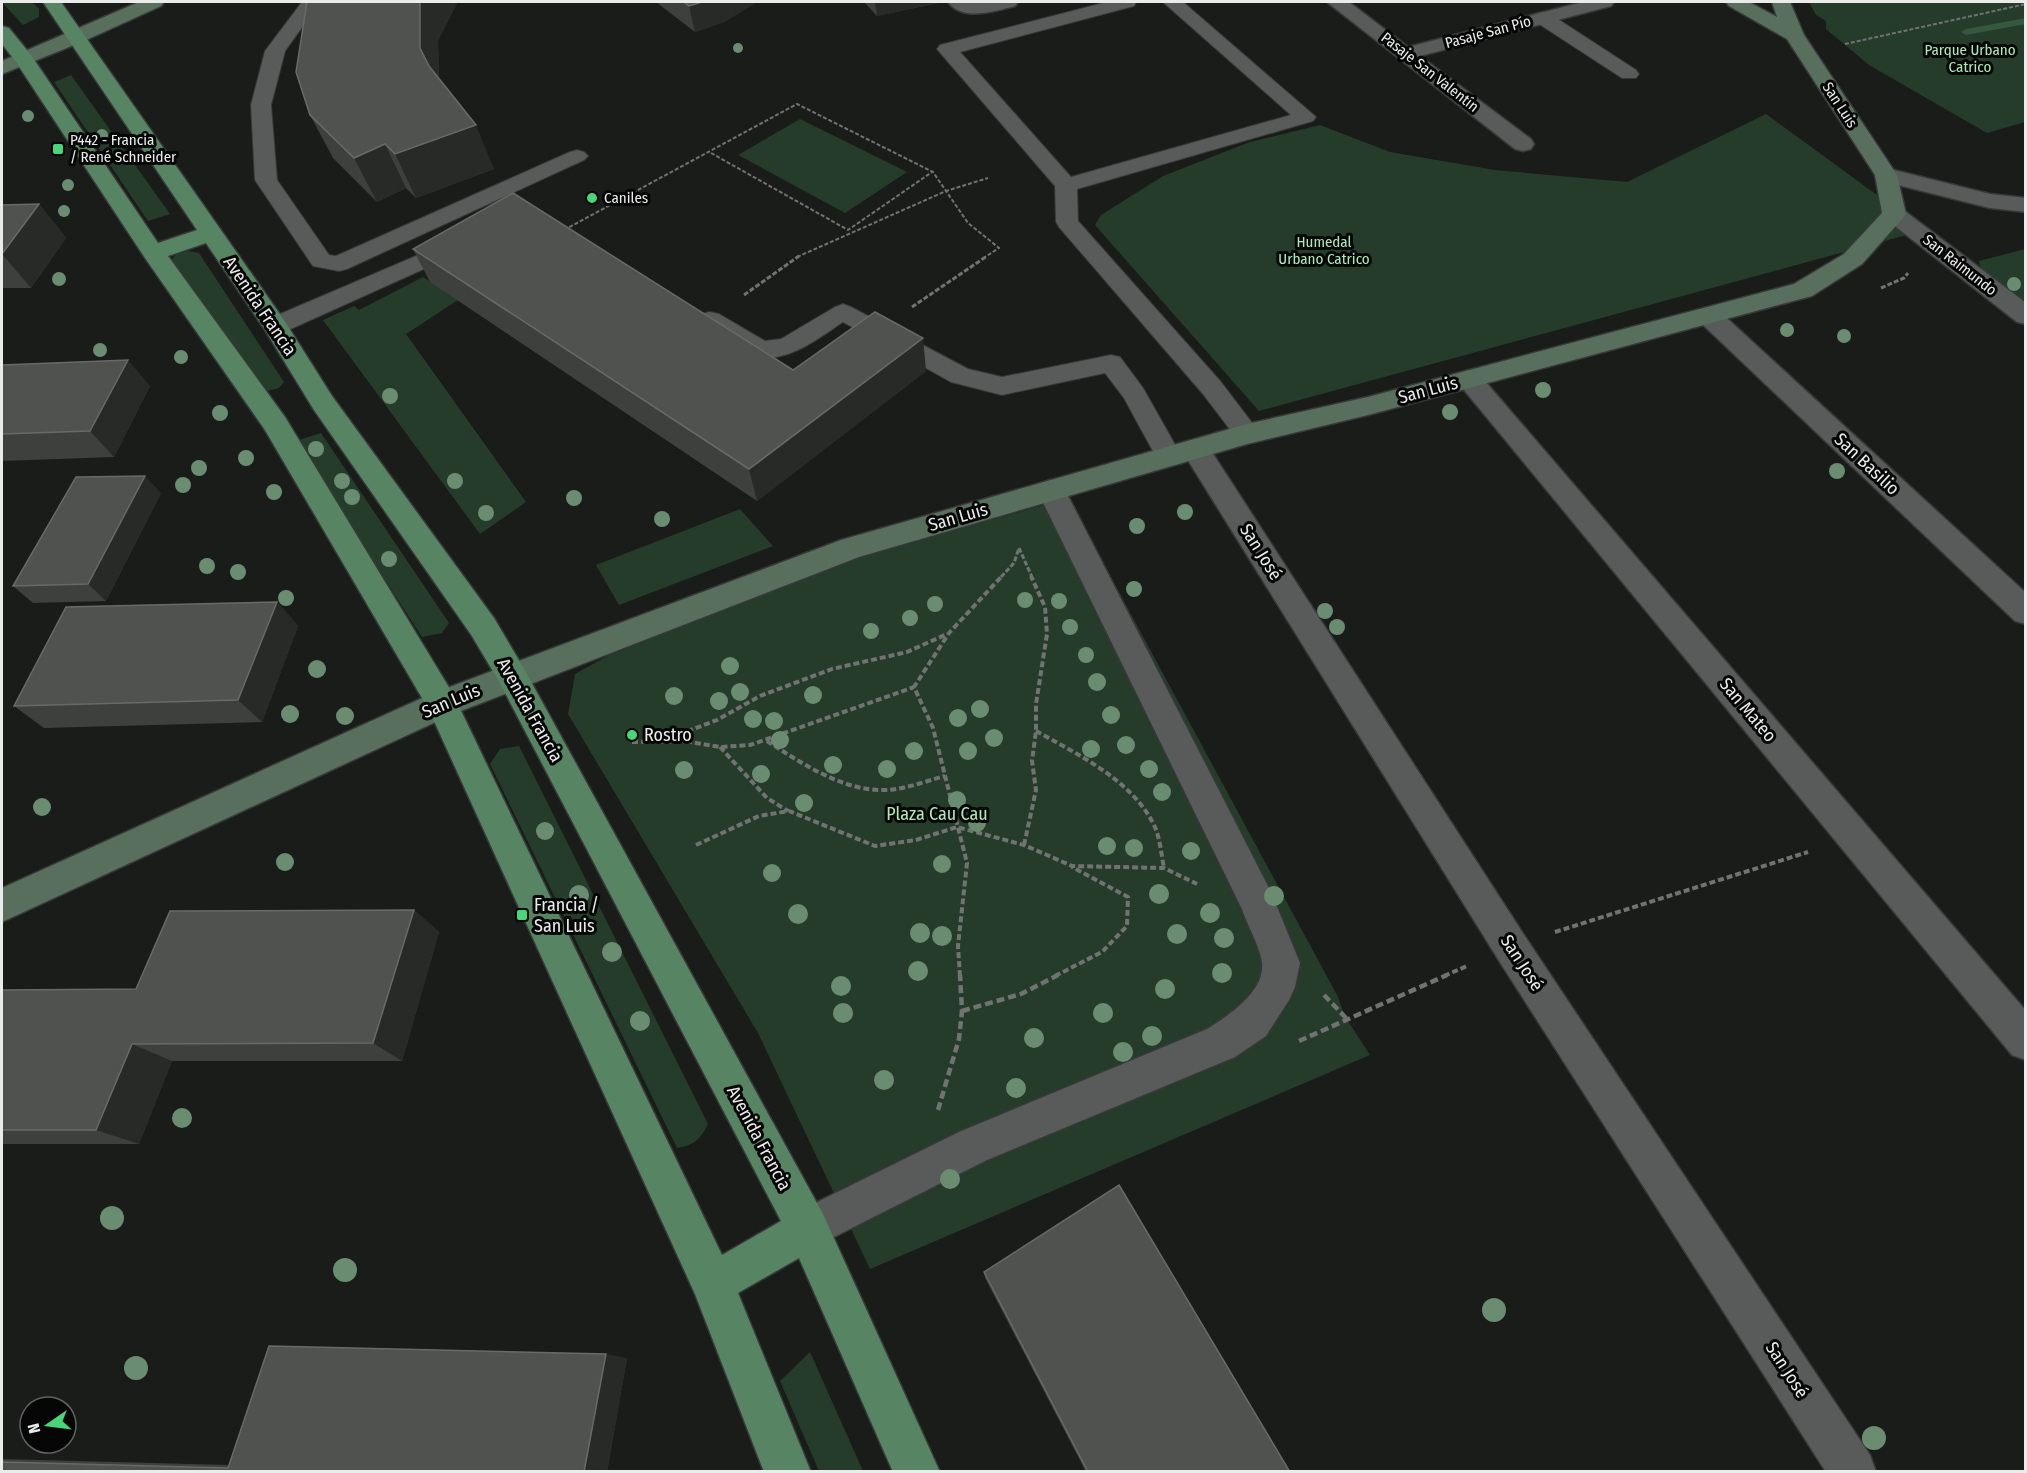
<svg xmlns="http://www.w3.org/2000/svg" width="2027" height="1473" viewBox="0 0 2027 1473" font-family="'Fira Sans Condensed',sans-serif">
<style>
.green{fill:#253c2b}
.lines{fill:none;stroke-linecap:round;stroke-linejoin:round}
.stream{fill:#35583e;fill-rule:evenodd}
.lane-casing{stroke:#373938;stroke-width:2}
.street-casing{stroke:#373938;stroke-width:3}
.secondary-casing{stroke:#373938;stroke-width:3}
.primary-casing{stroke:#373938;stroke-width:3}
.path-far3{stroke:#717371;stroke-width:2;stroke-dasharray:4 2;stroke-linecap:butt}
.path-far2{stroke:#717371;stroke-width:3;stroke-dasharray:5 2;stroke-linecap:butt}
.path-far1{stroke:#717371;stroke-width:4;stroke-dasharray:6 3;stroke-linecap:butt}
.path{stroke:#717371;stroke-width:4.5;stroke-dasharray:8 4;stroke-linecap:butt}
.lane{fill:#585b59;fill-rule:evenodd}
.street{fill:#585b59;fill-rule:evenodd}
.secondary{fill:#586f5e;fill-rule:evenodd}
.primary{fill:#578463;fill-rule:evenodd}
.tree{fill:#6a8d72}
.wall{fill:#3d403d}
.shaded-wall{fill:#272a27}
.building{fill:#505250;stroke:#686a68;stroke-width:1.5}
.poi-dot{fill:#47d779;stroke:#050605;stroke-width:2}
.labels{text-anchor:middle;stroke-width:6;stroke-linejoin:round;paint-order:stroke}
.far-street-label{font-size:15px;fill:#eaeceb;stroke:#050605}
.far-park-label{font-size:15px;fill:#adeaba;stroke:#050605}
.far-poi-label{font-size:15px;fill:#eaeceb;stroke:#050605;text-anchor:start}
.street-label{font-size:18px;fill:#eaeceb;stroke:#050605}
.poi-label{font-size:18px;fill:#eaeceb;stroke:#050605;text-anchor:start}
.park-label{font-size:18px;fill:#adeaba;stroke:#050605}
</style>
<rect width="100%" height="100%" fill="#191c19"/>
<!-- green -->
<g class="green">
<path d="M2 2H32L39 9V17L23 25Z"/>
<path d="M1809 2H2025V122L1987 133 1869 65 1826 29V21L1816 15Z"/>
<path d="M71 75 170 214 148 221 54 82Z"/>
<path d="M1766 114 1925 230 1259 411 1095 225 1101 215 1163 176 1250 142 1320 125 1390 152 1495 170 1627 182Z"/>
<path d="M800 119 907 172 845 213 738 155Z"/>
<path d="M2025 249V306L1982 273 1979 261Z"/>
<path d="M189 251 199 253 284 382 279 388 259 393 169 263 177 253Z"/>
<path d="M423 277 458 300 406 334 526 502 480 534 323 320 354 306 359 310Z"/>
<path d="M321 433 449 623 442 633 422 637 296 441Z"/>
<path d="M1068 498 1337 995 1346 1018 1370 1055 870 1269 758 1033 568 714 575 674 609 655 845 562Z"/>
<path d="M740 509 773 546 619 605 596 565Z"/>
<path d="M519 746 708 1124C701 1139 693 1146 677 1148L490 764 500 749Z"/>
<path d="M810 1352 863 1471H819L780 1381Z"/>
</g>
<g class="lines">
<!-- stream -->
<path class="stream" d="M2026 18V24L1966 35 1961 32 1966 29Z"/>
<defs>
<g id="lane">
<path d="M302 2H320L285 51 271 105 277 180 329 255 336 256 570 152 577 150 584 152 588 156 584 160 347 269 339 271 313 266 255 180 251 105 265 51Z"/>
<path d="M1107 2H1136L1134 6 960 52 1071 177 1291 115 1163 2H1183L1316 117 1313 121 1077 189 1078 221 1221 382 1256 428 1260 434 1256 440 1247 443 1238 440 1203 394 1059 227 1056 222 1055 186 937 49 940 45Z"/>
<path d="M1543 12 1550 14 1636 70 1639 74 1636 78H1622L1536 22 1534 18 1536 14Z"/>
<path d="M458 238 466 240 469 245 466 250 284 332 275 334 266 332 263 326 266 320Z"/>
<path d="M843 304 851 307 968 369 1002 377 1111 355 1120 357 1143 388 1182 457 1178 464 1169 466 1160 464 1124 398 1105 373 1002 395 951 382 843 322C817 339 786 365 752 356L701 326 698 320 701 314 710 312 719 314 765 341 781 339 835 307Z"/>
</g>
<g id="street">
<path d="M948 2H1018L1015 6C995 11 963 22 948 2Z"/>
<path d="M1327 2H1349L1408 47 1583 2H1614L1611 6 1420 56 1531 139 1534 144 1531 149 1523 151 1515 149Z"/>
<path d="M1886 168 1990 194 2026 198V212L1990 208 1878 180 1875 175 1878 170Z"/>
<path d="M1894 207 1902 209 2026 303V324L2017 322 1886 219 1882 214 1886 209Z"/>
<path d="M1709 308 1718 310 2026 593V624L2015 621 1700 322 1696 316 1700 310Z"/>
<path d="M1469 370 1478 373 2026 1011V1060L2012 1055 1460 385 1456 379 1460 373Z"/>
<path d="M1196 440 1206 443 1524 935 1870 1455 1876 1472H1826L1498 959 1186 457 1182 450 1186 443Z"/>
<path d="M1051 480 1061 483 1065 490 1271 892 1300 963 1295 987 1289 1000 1266 1036 1235 1057 987 1160 808 1250 793 1244 787 1229 793 1214 959 1132 1207 1029C1228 1016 1266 991 1262 962 1260 947 1247 924 1242 909L1037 490 1041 483Z"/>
</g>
<g id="secondary">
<path d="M139 2H164L161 6 84 41 2 74V61Z"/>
<path d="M1726 2H1749L1777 17 1772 2H1790L1804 35 1897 175 1906 214 1902 219 1862 264 1812 296 1368 415 1247 444 859 557 453 714 2 922V888L431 694 841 540 1247 424 1368 397 1794 284 1844 254 1882 213 1875 175 1787 39 1729 6Z"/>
</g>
<path id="primary" d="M43 2H61L284 320 332 396 494 618 523 667 823 1214 940 1472H893L799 1258 738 1293 811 1472H764L695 1294 429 710 265 430 145 258 16 62 2 44V26L9 28 31 55 158 243 197 230ZM206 243 265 330 314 410 472 636 501 685 781 1221 722 1255 453 694 285 417 168 256Z"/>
</defs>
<!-- lane casing -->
<use href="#lane" class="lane-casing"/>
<!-- street casing -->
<use href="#street" class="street-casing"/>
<!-- secondary casing -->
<use href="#secondary" class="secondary-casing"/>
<!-- primary casing -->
<use href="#primary" class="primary-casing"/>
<!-- path-far3 -->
<g class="path-far3">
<path d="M1845 44 2026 4"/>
<path d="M711 153 848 230 932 172"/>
<path d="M564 230 797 104 933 172 968 223 999 248 985 257"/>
<path d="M797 257 946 191 988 178"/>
</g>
<!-- path-far2 -->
<g class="path-far2">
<path d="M1881 288 1904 278 1908 273"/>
<path d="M744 295 799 256"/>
<path d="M912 307 987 256"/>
<path d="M1019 548 1032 577"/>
<path d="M1001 577 1014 563 1019 548"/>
</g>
<!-- path-far1 -->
<g class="path-far1">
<path d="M1036 731C1077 754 1130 779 1153 823 1160 836 1161 853 1164 868"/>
<path d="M662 741 717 720 760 696 832 669 907 652 947 634"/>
<path d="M767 741C801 763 844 792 886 790 906 789 926 781 945 776"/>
<path d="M632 742 685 741 720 747 750 745 914 687"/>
<path d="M720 747 767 798 788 811"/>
<path d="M696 845 759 816 789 811 875 846 916 840 957 827 1024 845 1072 866 1164 868 1197 884"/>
<path d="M1024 845 1036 790 1032 761 1036 731V704L1047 634 1045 607 1031 576"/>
<path d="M1555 932 1808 852"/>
<path d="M960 976 958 946 967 863 933 728 914 687 949 633 1002 576"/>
<path d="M1055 976 1102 952 1127 926 1128 897 1072 867"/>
<path d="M1444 976 1467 966"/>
</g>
<!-- path -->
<g class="path">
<path d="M1324 995 1346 1018"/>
<path d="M962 1011 1021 994 1058 975"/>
<path d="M1299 1041 1447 975"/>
<path d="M938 1110 959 1039 962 1011 960 975"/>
</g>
<!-- lane -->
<use href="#lane" class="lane"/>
<!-- street -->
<use href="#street" class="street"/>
<!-- secondary -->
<use href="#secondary" class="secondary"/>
<!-- primary -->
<use href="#primary" class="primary"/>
</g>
<!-- trees -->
<g class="tree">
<circle cx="738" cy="48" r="5"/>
<circle cx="28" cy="116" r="6"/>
<circle cx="102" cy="135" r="6"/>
<circle cx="68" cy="185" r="6"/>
<circle cx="64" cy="211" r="6"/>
<circle cx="59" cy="279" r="7"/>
<circle cx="2014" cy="284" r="7"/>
<circle cx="1787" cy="330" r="7"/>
<circle cx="1844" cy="336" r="7"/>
<circle cx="100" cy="350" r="7"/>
<circle cx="181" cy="357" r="7"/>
<circle cx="1543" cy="390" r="8"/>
<circle cx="390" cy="396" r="8"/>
<circle cx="1450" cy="412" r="8"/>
<circle cx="220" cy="413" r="8"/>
<circle cx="316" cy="449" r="8"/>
<circle cx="246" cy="458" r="8"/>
<circle cx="199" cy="468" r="8"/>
<circle cx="1837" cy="471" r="8"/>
<circle cx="342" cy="481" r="8"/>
<circle cx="455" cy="481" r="8"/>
<circle cx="183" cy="485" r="8"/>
<circle cx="274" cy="492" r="8"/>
<circle cx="352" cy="497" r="8"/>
<circle cx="574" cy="498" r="8"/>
<circle cx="1185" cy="512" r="8"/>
<circle cx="486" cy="513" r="8"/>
<circle cx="662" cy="519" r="8"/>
<circle cx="1137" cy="526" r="8"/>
<circle cx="389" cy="559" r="8"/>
<circle cx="207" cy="566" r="8"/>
<circle cx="238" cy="572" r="8"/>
<circle cx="1134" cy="589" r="8"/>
<circle cx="286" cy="598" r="8"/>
<circle cx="1025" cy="600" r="8"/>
<circle cx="1059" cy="601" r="8"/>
<circle cx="935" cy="604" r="8"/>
<circle cx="1325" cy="611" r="8"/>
<circle cx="910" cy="618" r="8"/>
<circle cx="1070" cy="627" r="8"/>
<circle cx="1337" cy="627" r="8"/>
<circle cx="871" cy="631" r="8"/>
<circle cx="1086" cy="655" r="8"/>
<circle cx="730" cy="666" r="9"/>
<circle cx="317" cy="669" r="9"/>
<circle cx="1097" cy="682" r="9"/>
<circle cx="740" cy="692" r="9"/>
<circle cx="813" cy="695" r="9"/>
<circle cx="674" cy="696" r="9"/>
<circle cx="719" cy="701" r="9"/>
<circle cx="980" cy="709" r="9"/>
<circle cx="290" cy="714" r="9"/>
<circle cx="1111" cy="715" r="9"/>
<circle cx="345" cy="716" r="9"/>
<circle cx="958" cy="718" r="9"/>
<circle cx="753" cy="719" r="9"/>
<circle cx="774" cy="721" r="9"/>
<circle cx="994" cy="738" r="9"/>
<circle cx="780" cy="740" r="9"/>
<circle cx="1126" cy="745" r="9"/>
<circle cx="1091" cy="749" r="9"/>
<circle cx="914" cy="751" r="9"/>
<circle cx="968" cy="751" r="9"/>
<circle cx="833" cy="765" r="9"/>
<circle cx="887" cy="769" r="9"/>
<circle cx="1149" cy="769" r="9"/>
<circle cx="684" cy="770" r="9"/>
<circle cx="761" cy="774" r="9"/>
<circle cx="1162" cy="792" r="9"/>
<circle cx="957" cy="800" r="9"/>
<circle cx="804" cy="803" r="9"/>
<circle cx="42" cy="807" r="9"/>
<circle cx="977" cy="823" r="9"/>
<circle cx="545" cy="831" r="9"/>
<circle cx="1107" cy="846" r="9"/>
<circle cx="1134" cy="848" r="9"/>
<circle cx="1191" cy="851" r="9"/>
<circle cx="285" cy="862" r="9"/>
<circle cx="942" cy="864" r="9"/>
<circle cx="772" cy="873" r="9"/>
<circle cx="1159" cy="894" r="10"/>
<circle cx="579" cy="895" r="10"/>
<circle cx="1274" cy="896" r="10"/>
<circle cx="1210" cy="913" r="10"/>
<circle cx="798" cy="914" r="10"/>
<circle cx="920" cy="933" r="10"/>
<circle cx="1177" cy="934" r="10"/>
<circle cx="942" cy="936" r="10"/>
<circle cx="1224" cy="938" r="10"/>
<circle cx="612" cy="952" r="10"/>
<circle cx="918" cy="971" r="10"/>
<circle cx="1222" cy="973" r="10"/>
<circle cx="841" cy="986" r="10"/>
<circle cx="1165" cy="989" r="10"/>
<circle cx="843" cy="1013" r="10"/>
<circle cx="1103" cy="1013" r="10"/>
<circle cx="640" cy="1021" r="10"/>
<circle cx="1152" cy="1036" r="10"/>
<circle cx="1034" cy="1038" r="10"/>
<circle cx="1123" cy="1052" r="10"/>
<circle cx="884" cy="1080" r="10"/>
<circle cx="1016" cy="1088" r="10"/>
<circle cx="182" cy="1118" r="10"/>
<circle cx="950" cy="1179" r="10"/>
<circle cx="112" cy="1218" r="12"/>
<circle cx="345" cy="1270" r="12"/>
<circle cx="1494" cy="1310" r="12"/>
<circle cx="136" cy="1368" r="12"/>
<circle cx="1874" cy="1438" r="12"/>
</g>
<!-- wall -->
<g class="wall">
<path d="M656 2H757L724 22 695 32Z"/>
<path d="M864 2H943L877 16Z"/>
<path d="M438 41 439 79 494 169 416 198 406 188 377 202 333 158 310 115Z"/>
<path d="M39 204 66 238 31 288H2V205Z"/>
<path d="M413 249 793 370 926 371 757 501 430 282Z"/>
<path d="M2 365 150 386 114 457 2 461Z"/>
<path d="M161 493 106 601 33 603 13 586Z"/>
<path d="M277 602 298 626 262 722 44 728 14 706Z"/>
<path d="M414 910 439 932 402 1061H172L139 1144H2V990L136 989Z"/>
<path d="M984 1272 1290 1472H1086L985 1278Z"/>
<path d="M627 1358 607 1472H2V1459L229 1465Z"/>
</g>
<!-- shaded-wall -->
<g class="shaded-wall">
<path d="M420 2H458L438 41 439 91 420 48Z"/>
<path d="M702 2H757L724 22 695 32 689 6Z"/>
<path d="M875 2H943L877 16Z"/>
<path d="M476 125 494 169 416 198 395 154Z"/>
<path d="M385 144 406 188 377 202 354 158Z"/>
<path d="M39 204 66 238 31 288 2 254Z"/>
<path d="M923 338 926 371 757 501 749 469Z"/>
<path d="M128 360 150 386 114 457 90 431Z"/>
<path d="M145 476 161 493 106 601 88 584Z"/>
<path d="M277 602 298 626 262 722 238 700Z"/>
<path d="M414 910 439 932 402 1061 373 1043Z"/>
<path d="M132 1044 172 1061 139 1144 96 1130Z"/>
<path d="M606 1354 627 1358 607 1472H584Z"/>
</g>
<!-- building -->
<g class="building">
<path d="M307 2H420V48L429 66 476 125 395 154 385 144 354 158 310 115 296 72Z"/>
<path d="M684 2H702L689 6Z"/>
<path d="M513 193 793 370 875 312 923 338 749 469 413 249Z"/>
<path d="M39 204 2 254V205Z"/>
<path d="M128 360 90 431 2 434V365Z"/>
<path d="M145 476 88 584 13 586 76 477Z"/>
<path d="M277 602 238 700 14 706 66 607Z"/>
<path d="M414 910 373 1043 132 1044 96 1130H2V990L136 989 170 911Z"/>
<path d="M1119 1185 1290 1472H1088L984 1272Z"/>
<path d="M269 1346 606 1354 584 1472H2V1462L228 1468Z"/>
</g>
<!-- markers -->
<g class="poi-dot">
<rect x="52" y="143" width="12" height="12" rx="3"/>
<circle cx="592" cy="198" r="6"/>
<circle cx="632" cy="735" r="6"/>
<rect x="516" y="909" width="12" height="12" rx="3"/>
</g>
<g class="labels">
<!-- far-street labels -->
<g class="far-street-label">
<text transform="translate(1488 32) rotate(-15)" y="5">Pasaje San Pío</text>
<text transform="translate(1430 72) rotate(38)" y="5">Pasaje San Valentín</text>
<text transform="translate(1840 105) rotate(57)" y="5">San Luis</text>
<text transform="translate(1960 265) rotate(38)" y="5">San Raimundo</text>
</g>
<!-- far-park labels -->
<g class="far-park-label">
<text x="1970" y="55">Parque Urbano<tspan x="1970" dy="17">Catrico</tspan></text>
<text x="1324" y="247">Humedal<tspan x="1324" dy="17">Urbano Catrico</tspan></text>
</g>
<!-- far-poi labels -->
<g class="far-poi-label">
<text x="70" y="145">P442 - Francia<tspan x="70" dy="17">/ René Schneider</tspan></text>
<text x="604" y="203">Caniles</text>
</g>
<!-- street labels -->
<g class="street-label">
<text transform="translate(260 306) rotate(56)" y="6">Avenida Francia</text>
<text transform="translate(1428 390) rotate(-15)" y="6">San Luis</text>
<text transform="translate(1867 464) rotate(43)" y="6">San Basilio</text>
<text transform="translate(958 517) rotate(-16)" y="6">San Luis</text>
<text transform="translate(1261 552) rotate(58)" y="6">San José</text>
<text transform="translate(451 701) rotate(-23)" y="6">San Luis</text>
<text transform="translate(530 710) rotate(61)" y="6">Avenida Francia</text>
<text transform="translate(1748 710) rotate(50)" y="6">San Mateo</text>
<text transform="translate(1522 963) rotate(57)" y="6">San José</text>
<text transform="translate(759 1138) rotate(62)" y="6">Avenida Francia</text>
<text transform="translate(1787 1370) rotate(57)" y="6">San José</text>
</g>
<!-- poi labels -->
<g class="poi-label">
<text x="644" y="741">Rostro</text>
<text x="534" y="911">Francia /<tspan x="534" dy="21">San Luis</tspan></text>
</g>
<!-- park labels -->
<g class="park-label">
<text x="937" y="820">Plaza Cau Cau</text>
</g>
</g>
<!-- border -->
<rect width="2027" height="1473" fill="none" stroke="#eaeceb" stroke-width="6"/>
<!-- north arrow -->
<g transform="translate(48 1425) rotate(256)"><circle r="28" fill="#050605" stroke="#616261" stroke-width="1.5"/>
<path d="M0-4.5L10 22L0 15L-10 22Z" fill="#47d779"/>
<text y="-9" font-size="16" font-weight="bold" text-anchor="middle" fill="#eaeceb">N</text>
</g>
</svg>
